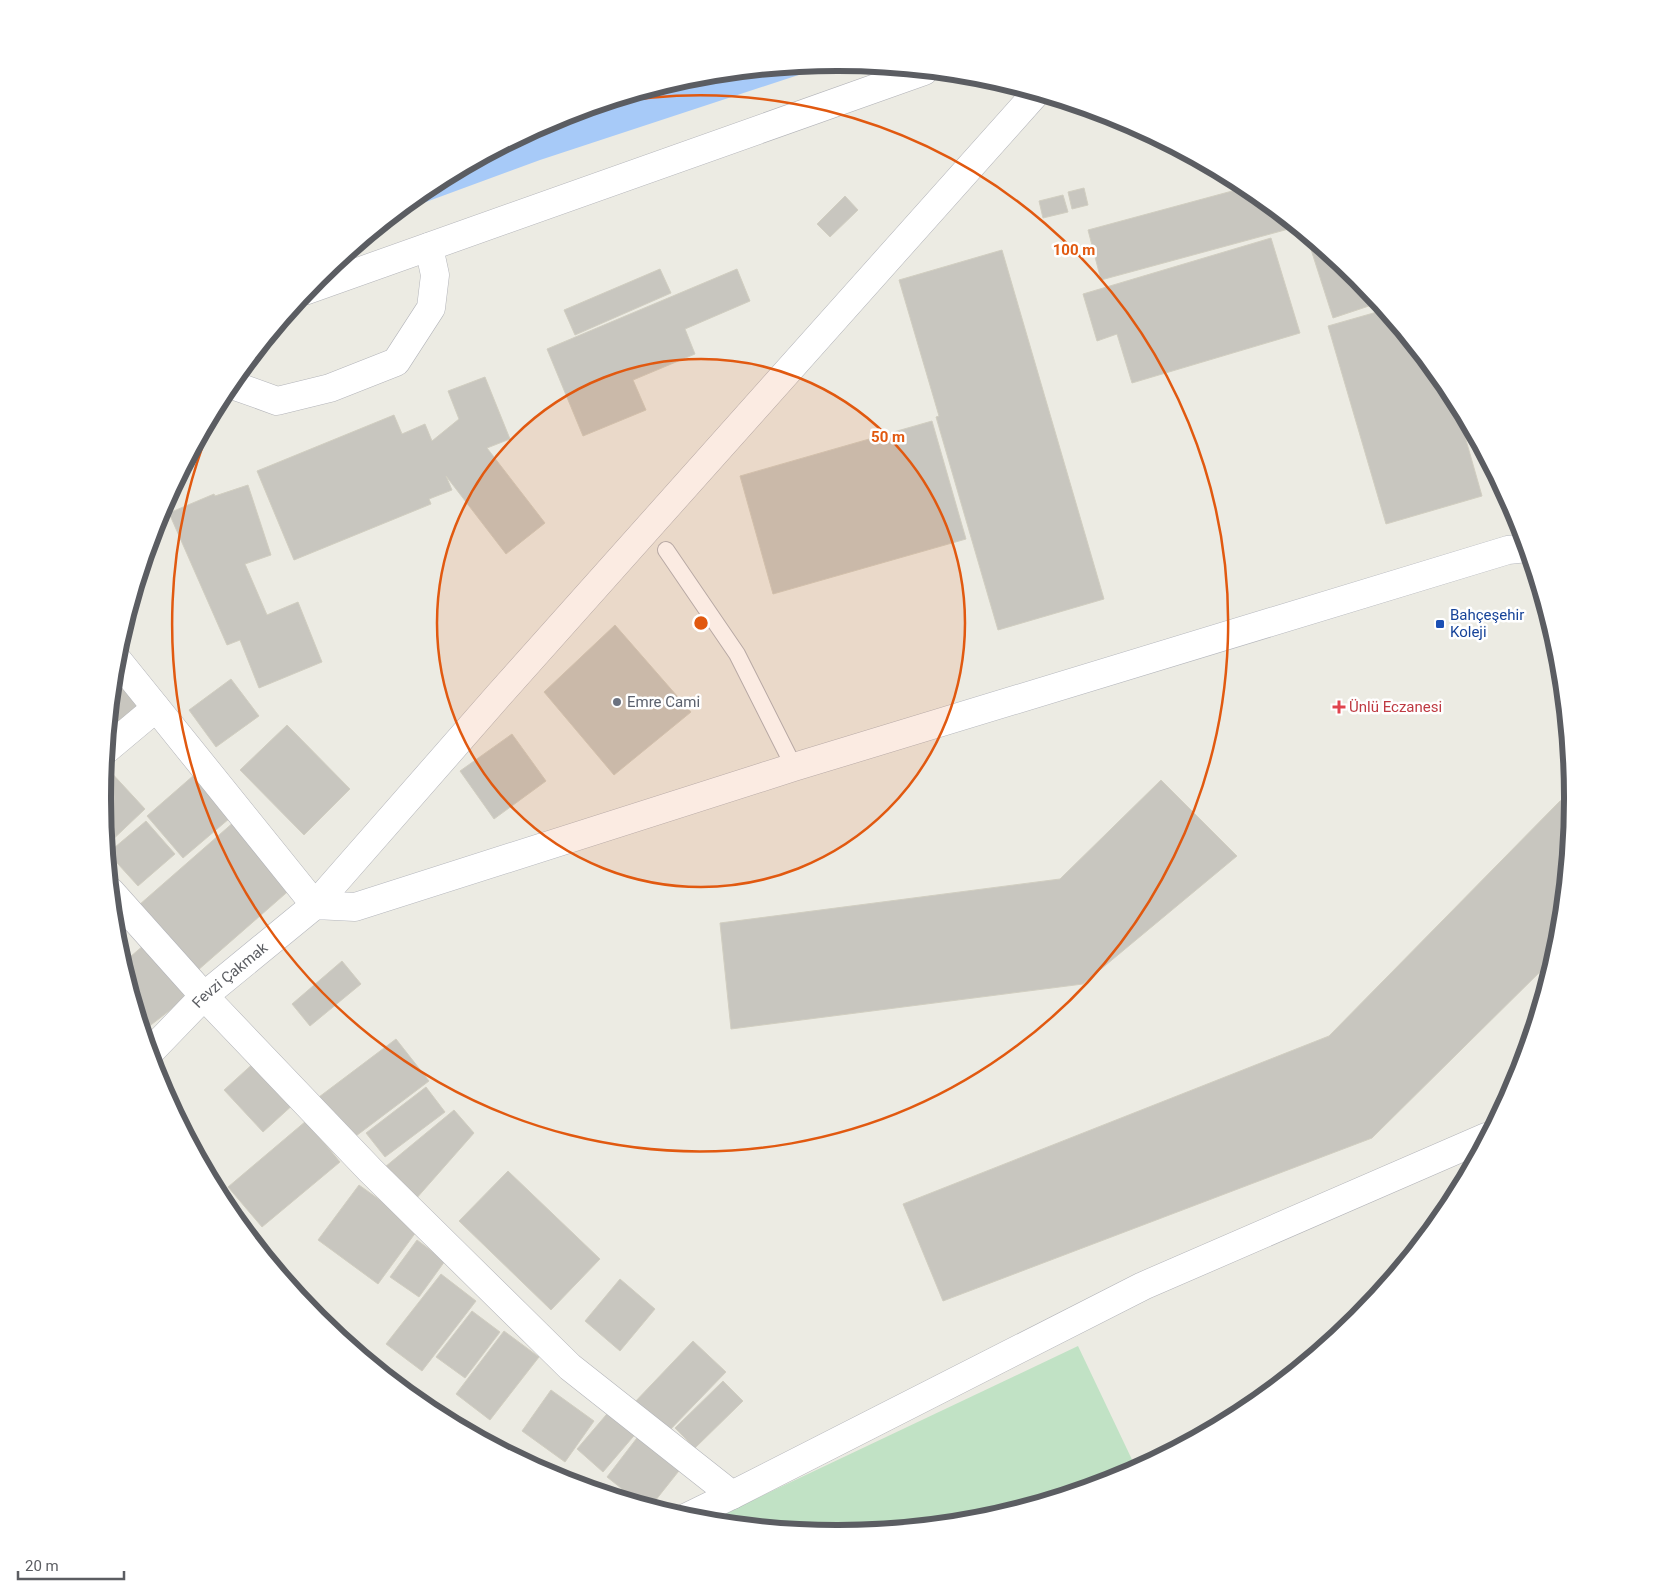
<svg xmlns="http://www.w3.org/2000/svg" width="1675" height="1596" viewBox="0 0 1675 1596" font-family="Roboto,sans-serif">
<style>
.green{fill:#c1e2c5}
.water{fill:#a7caf8}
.building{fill:#c8c6bf;stroke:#d1cec1}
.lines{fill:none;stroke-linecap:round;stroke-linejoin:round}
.lane-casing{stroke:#b3b4b9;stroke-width:18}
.street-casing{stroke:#b3b4b9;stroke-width:29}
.secondary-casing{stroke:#b4b6bc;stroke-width:29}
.lane{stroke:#fff;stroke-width:16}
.street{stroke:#fff;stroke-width:28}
.secondary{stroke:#fff;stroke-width:28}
.ring{fill:none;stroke:#e15910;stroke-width:2.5}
.transit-dot{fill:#1a4fb4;stroke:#fff;stroke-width:2}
.worship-dot{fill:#6b7280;stroke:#fff;stroke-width:2}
.health-dot{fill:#e0444e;stroke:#fff;stroke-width:2}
.labels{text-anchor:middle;stroke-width:5;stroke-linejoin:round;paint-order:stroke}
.transit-label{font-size:15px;fill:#164399;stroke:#fff;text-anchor:start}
.worship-label{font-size:15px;fill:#5b616d;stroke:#fff;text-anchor:start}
.health-label{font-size:15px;fill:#be3a42;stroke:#fff;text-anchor:start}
.street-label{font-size:15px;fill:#5b5d62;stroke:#fff}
.rim{fill:none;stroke:#5b5d62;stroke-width:6}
.centre{fill:#e15910;stroke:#fff;stroke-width:2.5}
.ring-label{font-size:15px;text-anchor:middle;font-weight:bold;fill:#e15910;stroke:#fff;stroke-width:5;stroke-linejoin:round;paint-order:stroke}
</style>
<rect width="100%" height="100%" fill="#ecebe3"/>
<!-- green -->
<path class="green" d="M1078 1346 1136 1468 1119 1478 981 1519 837 1533 709 1521Z"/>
<!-- water -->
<path class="water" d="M835 63 540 160 396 213 429 186 556 118 694 77Z"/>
<!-- building -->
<g class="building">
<path d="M1247 187 1255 193 1258 206 1267 204 1296 227 1101 280 1088 230Z"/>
<path d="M1084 188 1088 205 1072 209 1068 192Z"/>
<path d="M1063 195 1068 212 1043 218 1039 201Z"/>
<path d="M845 196 858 210 830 237 817 224Z"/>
<path d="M1307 237 1358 278 1378 303 1333 318Z"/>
<path d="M1271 238 1300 333 1132 383 1117 334 1097 341 1083 294Z"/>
<path d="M1002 250 1104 599 998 630 936 417 939 416 899 280Z"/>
<path d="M660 269 671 293 575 335 564 310Z"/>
<path d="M737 269 750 301 685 329 695 354 633 380 646 410 583 436 547 349Z"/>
<path d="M1384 310 1454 398 1482 496 1386 524 1328 326Z"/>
<path d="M485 377 510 439 487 448 545 523 506 554 446 476 452 490 429 499 431 504 294 560 257 471 394 415 402 434 425 424 432 441 459 419 448 391Z"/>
<path d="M932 421 966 539 773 594 740 476Z"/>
<path d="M1477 442 1490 466 1485 467Z"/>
<path d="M248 485 271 555 245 564 267 615 298 602 322 662 259 688 240 640 227 645 169 513 214 494 215 496Z"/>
<path d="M615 625 691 712 614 775 544 692Z"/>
<path d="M115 665 144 701 109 729Z"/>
<path d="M231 679 259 716 216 747 189 710Z"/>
<path d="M287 725 350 789 304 835 240 770Z"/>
<path d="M512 734 546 781 494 819 460 771Z"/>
<path d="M108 769 145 809 107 845 102 798 105 772Z"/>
<path d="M194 775 230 818 183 858 147 816Z"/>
<path d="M1161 780 1237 856 1083 984 731 1029 720 923 1060 879Z"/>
<path d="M1573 796 1559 942 1554 958 1372 1138 943 1301 903 1204 1329 1036 1560 801Z"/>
<path d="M146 821 175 854 138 886 108 853Z"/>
<path d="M235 821 293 887 197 971 139 905Z"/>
<path d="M144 945 186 998 143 1031 123 963Z"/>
<path d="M342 961 361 984 310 1026 292 1004Z"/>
<path d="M396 1039 429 1081 352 1139 319 1097Z"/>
<path d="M257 1060 296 1102 263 1132 224 1090Z"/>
<path d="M426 1087 445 1112 385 1157 366 1133Z"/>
<path d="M454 1110 474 1133 415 1200 385 1167Z"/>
<path d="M306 1121 340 1162 262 1227 228 1187Z"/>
<path d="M508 1171 600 1259 551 1310 459 1221Z"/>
<path d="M359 1185 419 1228 378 1284 318 1240Z"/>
<path d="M417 1240 445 1261 419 1297 390 1277Z"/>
<path d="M441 1274 476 1301 422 1371 386 1344Z"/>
<path d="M620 1279 655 1309 620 1351 585 1321Z"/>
<path d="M472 1311 500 1332 465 1378 436 1357Z"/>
<path d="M504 1331 539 1357 490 1420 456 1394Z"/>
<path d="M693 1341 726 1372 665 1435 633 1404Z"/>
<path d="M723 1381 743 1401 695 1448 675 1428Z"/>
<path d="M551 1390 594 1421 565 1462 522 1431Z"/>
<path d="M612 1408 638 1431 603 1472 577 1449Z"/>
<path d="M640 1434 682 1467 651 1506 640 1503 607 1477Z"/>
</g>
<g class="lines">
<defs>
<path id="lane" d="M666 550 737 654 794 767"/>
<g id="street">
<path d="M307 290 924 71"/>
<path d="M234 380 238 387 277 401 330 388 396 362 431 308 435 275 429 247"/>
<path d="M116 658 315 905 498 696 1036 93"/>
<path d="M107 749 156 708"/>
<path d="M111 892 204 996 370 1170 570 1367 732 1495 1143 1286 1486 1137"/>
<path d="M687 1517 732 1495"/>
</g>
<g id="secondary">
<path id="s1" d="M150 1052 204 996 315 905 355 907 794 767 1508 550 1527 548"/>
</g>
</defs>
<!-- lane casing -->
<use href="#lane" class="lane-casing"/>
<!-- street casing -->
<use href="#street" class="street-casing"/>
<!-- secondary casing -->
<use href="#secondary" class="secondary-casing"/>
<!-- lane -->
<use href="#lane" class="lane"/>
<!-- street -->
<use href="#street" class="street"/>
<!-- secondary -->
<use href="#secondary" class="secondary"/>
</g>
<!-- distance rings -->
<circle cx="701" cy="623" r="264" fill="#e15910" fill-opacity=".12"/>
<g class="ring">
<circle cx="701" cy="623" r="264"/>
<path d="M605 104A528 528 0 1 1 228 387"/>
</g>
<!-- markers -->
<rect class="transit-dot" x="1435" y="619" width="10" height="10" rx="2.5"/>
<circle class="worship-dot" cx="617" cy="702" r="5"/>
<path class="health-dot" d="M1336.5 699.5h5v5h5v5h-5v5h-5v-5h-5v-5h5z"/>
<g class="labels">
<!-- transit labels -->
<g class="transit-label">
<text x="1450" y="620">Bahçeşehir<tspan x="1450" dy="17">Koleji</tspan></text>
</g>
<!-- worship labels -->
<g class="worship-label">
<text x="627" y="707">Emre Cami</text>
</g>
<!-- health labels -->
<g class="health-label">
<text x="1349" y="712">Ünlü Eczanesi</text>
</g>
<!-- street labels -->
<g class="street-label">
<text dy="5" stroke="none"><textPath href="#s1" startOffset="111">Fevzi Çakmak</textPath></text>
</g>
</g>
<!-- crop -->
<path d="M0 0H1675V1596H0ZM837 71H838A726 726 0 0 1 1564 797V799A726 726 0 0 1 838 1525H837A726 726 0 0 1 111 799V797A726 726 0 0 1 837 71Z" fill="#fff" fill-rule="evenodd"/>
<path class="rim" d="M837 71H838A726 726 0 0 1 1564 797V799A726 726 0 0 1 838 1525H837A726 726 0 0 1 111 799V797A726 726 0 0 1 837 71Z"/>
<circle cx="701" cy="623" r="8" class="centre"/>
<g class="ring-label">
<text x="1074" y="255">100 m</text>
<text x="888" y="442">50 m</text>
</g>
<!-- scale -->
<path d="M18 1571v8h106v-8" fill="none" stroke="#5b5d62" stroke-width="2.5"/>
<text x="25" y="1571" font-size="15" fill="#5b5d62" stroke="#ffffff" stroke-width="4" paint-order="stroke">20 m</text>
</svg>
